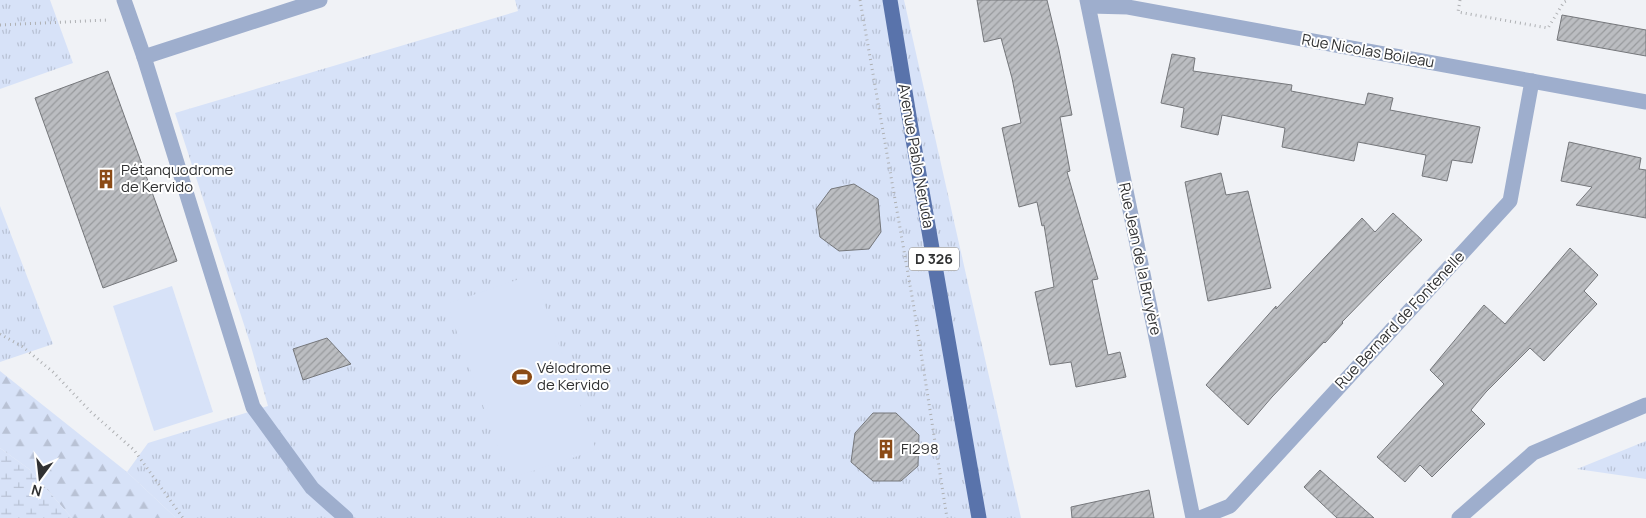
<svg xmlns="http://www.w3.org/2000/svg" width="1646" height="518" viewBox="0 0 1646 518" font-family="Manrope,sans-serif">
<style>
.grass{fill:url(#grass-tufts)}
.forest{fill:url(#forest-firs)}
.wetland{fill:url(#wetland-marsh)}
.pitch{fill:#d7e2f8}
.building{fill:url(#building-hatch);stroke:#75777b}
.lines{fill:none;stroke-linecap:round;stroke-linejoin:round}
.path{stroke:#aeb0b3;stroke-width:3;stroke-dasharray:1 4;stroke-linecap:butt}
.lane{stroke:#9eaecd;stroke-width:15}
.street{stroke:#9eaecd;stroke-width:15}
.primary{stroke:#5973ab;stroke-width:15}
.labels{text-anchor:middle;stroke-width:4;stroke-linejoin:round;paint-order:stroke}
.shield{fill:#fff;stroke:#6e6f70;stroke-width:1}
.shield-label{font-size:14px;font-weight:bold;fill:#303132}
.street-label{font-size:15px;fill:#303132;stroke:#fff}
.poi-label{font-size:15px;fill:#303132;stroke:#fff;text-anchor:start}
</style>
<defs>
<pattern id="grass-tufts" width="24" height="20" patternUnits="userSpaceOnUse" patternTransform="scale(1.25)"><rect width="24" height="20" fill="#d7e2f8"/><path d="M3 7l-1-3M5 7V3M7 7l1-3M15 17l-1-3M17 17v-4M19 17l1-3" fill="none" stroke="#b9c2d5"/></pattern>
<pattern id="forest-firs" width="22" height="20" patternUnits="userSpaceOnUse" patternTransform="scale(1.25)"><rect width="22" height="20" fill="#d7e2f8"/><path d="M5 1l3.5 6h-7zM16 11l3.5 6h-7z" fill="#b9c2d5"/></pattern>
<pattern id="wetland-marsh" width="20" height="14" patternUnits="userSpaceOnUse" patternTransform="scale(1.25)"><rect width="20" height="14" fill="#d7e2f8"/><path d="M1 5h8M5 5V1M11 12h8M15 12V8" fill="none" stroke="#b9c2d5"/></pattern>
<pattern id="building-hatch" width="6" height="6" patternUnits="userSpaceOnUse" patternTransform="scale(1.25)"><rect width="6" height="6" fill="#bbbdc1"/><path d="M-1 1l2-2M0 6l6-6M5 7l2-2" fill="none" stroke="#989a9d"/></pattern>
</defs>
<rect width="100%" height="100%" fill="#f0f2f6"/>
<!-- grass -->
<g class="grass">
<path d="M0 0H50L73 63 0 89Z"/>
<path d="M515 0H904L1021 518H176L127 472 148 443 268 406 250 343 175 113 518 11Z"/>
<path d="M0 206 53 344 0 362Z"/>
<path d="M1646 441V479L1577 469Z"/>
</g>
<!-- forest -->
<path class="forest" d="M0 371 127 472 176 518H72L29 469 0 448Z"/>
<!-- wetland -->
<path class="wetland" d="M0 448 29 469 72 518H0Z"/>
<!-- pitch -->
<g class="pitch">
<path d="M534 274 596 450 509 479 447 304Z"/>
<path d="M172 286 213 412 154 431 113 306Z"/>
</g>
<!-- building -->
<g class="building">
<path d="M977 0H1047L1059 50 1072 115 1060 117 1070 171 1067 172 1098 279 1092 280 1108 355 1120 352 1126 377 1076 387 1071 362 1050 365 1035 292 1054 287 1044 225 1042 226 1037 202 1019 207 1002 128 1021 123 1012 78 1001 38 984 42Z"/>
<path d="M1562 15 1646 30V56L1557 40Z"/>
<path d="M1172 54 1195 58 1193 71 1292 85 1291 91 1365 105 1368 93 1393 98 1390 110 1480 127 1472 163 1452 160 1447 181 1422 176 1426 155 1358 142 1354 161 1282 147 1285 128 1222 115 1218 135 1181 127 1184 108 1161 103Z"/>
<path d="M108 71 177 261 103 288 35 98Z"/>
<path d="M1569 142 1641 158 1639 169 1646 170V218L1576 205 1592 187 1561 181Z"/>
<path d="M1221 173 1226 195 1248 191 1271 288 1208 301 1185 182Z"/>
<path d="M854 184 878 199 881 232 869 249 839 251 820 237 816 209 831 189Z"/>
<path d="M1393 213 1422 240 1342 322 1343 323 1325 343 1324 342 1272 397 1248 425 1206 385 1276 306V309L1362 218 1375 232Z"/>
<path d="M1570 248 1598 275 1584 291 1597 304 1544 361 1530 348 1486 392 1471 410 1485 424 1432 477 1420 465 1405 482 1377 457 1444 384 1430 370 1484 305 1505 324Z"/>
<path d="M327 338 351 364 303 380 293 349Z"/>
<path d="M873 413H896L919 435 918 466 901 481H873L851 462 855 433Z"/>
<path d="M1320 470 1374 518H1337L1304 487Z"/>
<path d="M1149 490 1154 518H1072L1071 507Z"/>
</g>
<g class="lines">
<!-- path -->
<g class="path">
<path d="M860 0 913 302 947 518"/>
<path d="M1460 0 1458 12 1548 28 1564 2 1568 0"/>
<path d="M0 25 108 20"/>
<path d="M0 334 23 347 53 372 91 412 134 450 183 518"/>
</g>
<!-- lane -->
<g class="lane">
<path d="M124 0 144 57"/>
<path d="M320 0 144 57 253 407 312 488 346 518"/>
</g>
<!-- street -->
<g class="street">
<path d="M1087 0 1193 518"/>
<path d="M1089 6 1128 7 1646 102"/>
<path d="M1200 518 1230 506 1510 201 1532 81"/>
<path d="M1459 518 1533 453 1646 405"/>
</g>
<!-- primary -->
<path class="primary" d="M890 0 911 128 979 518"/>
</g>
<!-- icons -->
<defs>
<symbol id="building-bare" viewBox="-9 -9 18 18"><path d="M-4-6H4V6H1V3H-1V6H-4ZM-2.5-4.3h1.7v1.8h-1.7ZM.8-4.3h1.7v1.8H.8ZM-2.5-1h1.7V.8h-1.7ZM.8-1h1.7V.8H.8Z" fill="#8b4b16" stroke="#fff" stroke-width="2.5" paint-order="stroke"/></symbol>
<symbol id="stadium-bare" viewBox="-9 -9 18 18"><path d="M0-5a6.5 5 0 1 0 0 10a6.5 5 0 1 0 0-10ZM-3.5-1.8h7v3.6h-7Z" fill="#8b4b16" stroke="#fff" stroke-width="2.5" paint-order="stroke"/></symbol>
</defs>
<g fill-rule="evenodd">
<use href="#building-bare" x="92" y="165" width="28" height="28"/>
<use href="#stadium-bare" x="508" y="363" width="28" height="28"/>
<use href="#building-bare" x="872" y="435" width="28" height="28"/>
</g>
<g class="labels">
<!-- shield labels -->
<rect class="shield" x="909" y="247.5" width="50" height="23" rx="4"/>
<g class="shield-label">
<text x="934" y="264">D 326</text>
</g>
<!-- street labels -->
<g class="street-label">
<text transform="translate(1368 51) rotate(10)" y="5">Rue Nicolas Boileau</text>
<text transform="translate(916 156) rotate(80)" y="5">Avenue Pablo Neruda</text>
<text transform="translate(1140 259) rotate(78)" y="5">Rue Jean de la Bruyère</text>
<text transform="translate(1400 320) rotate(-47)" y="5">Rue Bernard de Fontenelle</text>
</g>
<!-- poi labels -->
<g class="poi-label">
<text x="121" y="175">Pétanquodrome<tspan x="121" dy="17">de Kervido</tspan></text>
<text x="537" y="373">Vélodrome<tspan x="537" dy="17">de Kervido</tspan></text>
<text x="901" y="454">Fl298</text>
</g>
</g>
<!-- north arrow -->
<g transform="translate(40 478) rotate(195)" stroke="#ffffff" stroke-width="4" paint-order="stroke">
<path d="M0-4L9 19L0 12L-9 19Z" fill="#303132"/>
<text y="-8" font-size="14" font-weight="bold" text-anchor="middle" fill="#303132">N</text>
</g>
</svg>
